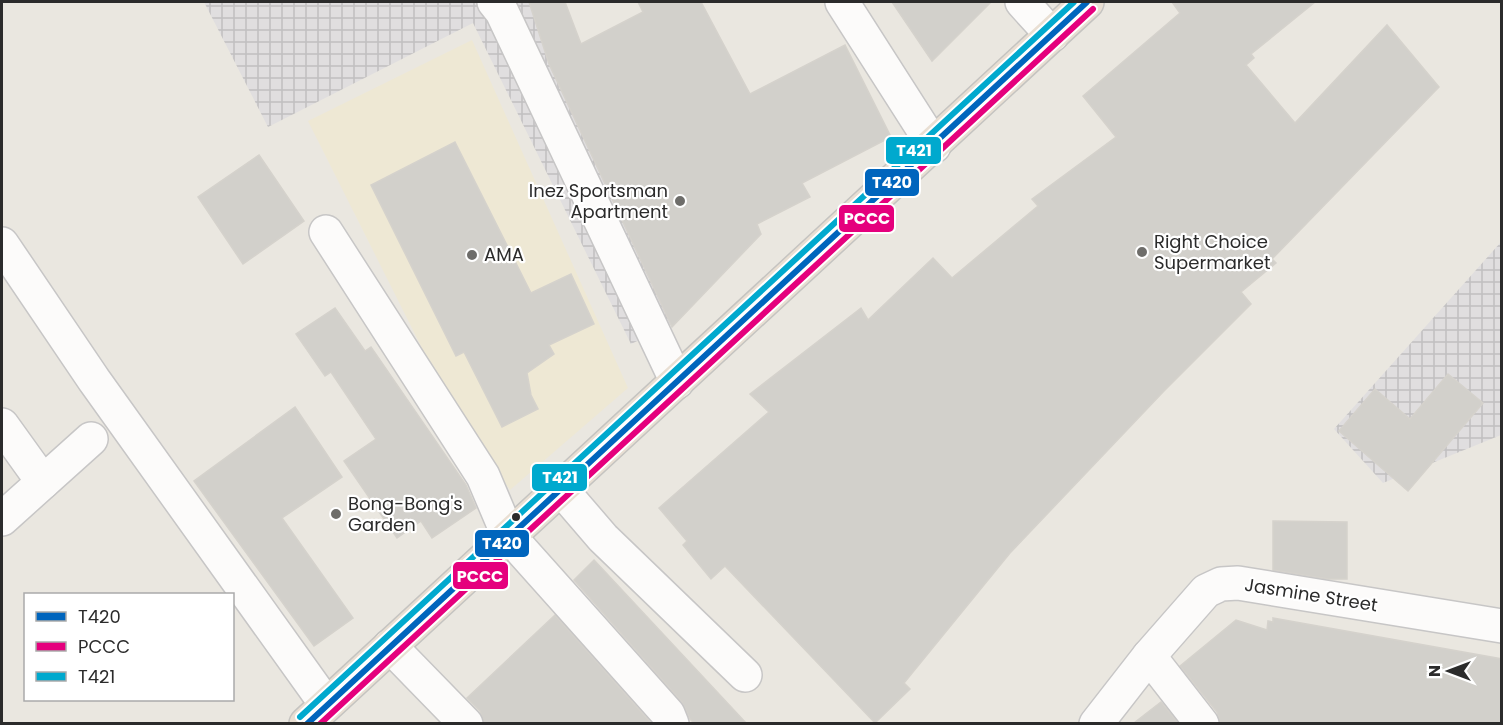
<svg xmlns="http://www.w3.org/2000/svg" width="1503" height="725" viewBox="0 0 1503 725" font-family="Poppins,sans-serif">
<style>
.industrial{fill:url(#industrial-grid)}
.education{fill:#eee8d4}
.building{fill:#d2d0cb;stroke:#d5d2cc;stroke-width:1.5}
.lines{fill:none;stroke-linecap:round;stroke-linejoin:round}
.minor-casing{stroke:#c7c6c6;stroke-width:36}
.highway-casing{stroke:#c5c4c1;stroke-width:36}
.minor{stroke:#fcfbfa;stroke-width:33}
.highway{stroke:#e9dfd3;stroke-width:33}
.bus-1-casing{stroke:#fff;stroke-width:10}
.bus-2-casing{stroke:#fff;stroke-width:10}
.bus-3-casing{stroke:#fff;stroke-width:10}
.bus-1{stroke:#0065bd;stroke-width:6}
.bus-2{stroke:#e5007d;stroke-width:6}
.bus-3{stroke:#00a9ce;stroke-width:6}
.poi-dot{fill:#6e6d6a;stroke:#fff;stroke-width:2}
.bus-dot{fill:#2b2b2b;stroke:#fff;stroke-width:2}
.labels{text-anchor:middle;stroke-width:4.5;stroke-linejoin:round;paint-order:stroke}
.poi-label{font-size:18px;fill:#2b2b2b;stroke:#fff;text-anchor:start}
.street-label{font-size:18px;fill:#2b2b2b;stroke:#fff}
.line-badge{stroke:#fff;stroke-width:2}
.badge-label{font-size:16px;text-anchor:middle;font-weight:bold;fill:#fff}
</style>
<defs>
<pattern id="industrial-grid" width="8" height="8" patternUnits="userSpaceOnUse" patternTransform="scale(1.5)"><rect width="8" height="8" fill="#e0dedf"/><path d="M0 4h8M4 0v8" fill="none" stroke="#c0bfc0"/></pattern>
</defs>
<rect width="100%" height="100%" fill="#eae7e0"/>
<!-- industrial -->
<g class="industrial">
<path d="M204 2H559L675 323 631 344 473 23 268 127Z"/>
<path d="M1501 242V435L1383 483 1334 429Z"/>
</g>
<!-- education -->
<path class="education" d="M472 40 628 388 510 490 448 400 308 121Z"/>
<!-- building -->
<g class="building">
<path d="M529 2H565L581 44 643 12 638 2H701L750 94 845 45 891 137 802 183 810 197 757 224 761 234 672 327 549 64Z"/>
<path d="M892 2H991L932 61Z"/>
<path d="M1172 2H1315L1251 54 1254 58 1246 65 1295 123 1387 25 1439 87 1272 259 1276 263 1241 292 1251 304 1164 391 1010 553 904 683 910 689 875 723 725 566 711 579 683 545 687 541 659 508 769 412 750 394 861 308 868 320 933 258 952 278 1038 206 1032 199 1116 137 1083 96 1180 13Z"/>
<path d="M455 142 531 293 571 274 594 324 549 345 554 354 527 373 531 395 538 409 502 427 464 352 456 356 371 185Z"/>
<path d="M259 155 304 221 243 264 198 197Z"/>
<path d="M335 308 365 351 371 347 466 485 476 508 432 538 421 521 397 538 344 461 376 439 331 372 325 376 296 334Z"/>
<path d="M1448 374 1483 403 1408 491 1339 431 1375 389 1410 419Z"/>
<path d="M295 407 342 477 282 518 353 618 314 646 194 481Z"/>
<path d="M1273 521 1347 522V579H1328L1273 570Z"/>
<path d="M594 560 746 723H694L690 719 682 702 574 580Z"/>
<path d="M555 615 651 723H484L480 711 467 698Z"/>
<path d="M1273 618 1502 659V723H1220L1217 712 1180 666 1236 620 1267 630 1268 621 1273 622Z"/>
<path d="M1161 702 1178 723H1134Z"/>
</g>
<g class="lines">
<defs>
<g id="minor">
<path d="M494 2 502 12 677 382"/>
<path d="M842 2 934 146"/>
<path d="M1022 2 1052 35"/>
<path d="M326 232 483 476 508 535 668 714 672 724"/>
<path d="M2 244 94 380 326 704"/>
<path d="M2 425 43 482"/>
<path d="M560 488 603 538 745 675"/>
<path d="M2 519 91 439"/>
<path d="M390 646 466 724"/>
<path d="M1149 656 1202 724"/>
<path d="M1096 724 1149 656 1206 591 1221 584 1238 583 1502 626"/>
</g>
<path id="highway" d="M306 724 1087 2"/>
</defs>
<!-- minor casing -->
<use href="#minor" class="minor-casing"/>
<!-- highway casing -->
<use href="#highway" class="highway-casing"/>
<!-- minor -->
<use href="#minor" class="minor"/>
<!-- highway -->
<use href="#highway" class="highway"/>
<defs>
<path id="bus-1" d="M307 724 1087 2"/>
<path id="bus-2" d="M320 724 1093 9"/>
<path id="bus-3" d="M300 717 1074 2"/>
</defs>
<!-- bus-1 casing -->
<use href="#bus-1" class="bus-1-casing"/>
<!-- bus-2 casing -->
<use href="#bus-2" class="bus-2-casing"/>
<!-- bus-3 casing -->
<use href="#bus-3" class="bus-3-casing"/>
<!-- bus-1 -->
<use href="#bus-1" class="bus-1"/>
<!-- bus-2 -->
<use href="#bus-2" class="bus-2"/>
<!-- bus-3 -->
<use href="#bus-3" class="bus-3"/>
</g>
<!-- markers -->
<g class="poi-dot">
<circle cx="680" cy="201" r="6"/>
<circle cx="1142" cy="252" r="6"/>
<circle cx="472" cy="255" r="6"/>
<circle cx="336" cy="514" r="6"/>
</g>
<circle class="bus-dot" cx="516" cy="517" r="5"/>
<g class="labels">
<!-- poi labels -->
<g class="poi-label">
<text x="668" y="197" text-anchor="end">Inez Sportsman<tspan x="668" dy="21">Apartment</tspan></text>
<text x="1154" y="248">Right Choice<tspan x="1154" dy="21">Supermarket</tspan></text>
<text x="484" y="261">AMA</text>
<text x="348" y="510">Bong-Bong's<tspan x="348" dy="21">Garden</tspan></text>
</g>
<!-- street labels -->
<g class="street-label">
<text transform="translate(1311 595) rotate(9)" y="6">Jasmine Street</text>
</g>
</g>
<g class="line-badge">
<rect x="885" y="136" width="57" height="29" rx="6" fill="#00a9ce"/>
<rect x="864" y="168" width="56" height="29" rx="6" fill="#0065bd"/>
<rect x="838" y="204" width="57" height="29" rx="6" fill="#e5007d"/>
<rect x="531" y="463" width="57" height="29" rx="6" fill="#00a9ce"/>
<rect x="474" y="529" width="56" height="29" rx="6" fill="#0065bd"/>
<rect x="452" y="561" width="57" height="29" rx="6" fill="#e5007d"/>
</g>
<g class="badge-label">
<text x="914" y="156">T421</text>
<text x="892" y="188">T420</text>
<text x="867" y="224">PCCC</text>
<text x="560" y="483">T421</text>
<text x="502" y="549">T420</text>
<text x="480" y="582">PCCC</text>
</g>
<!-- border -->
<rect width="1503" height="725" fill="none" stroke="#2b2b2b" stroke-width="6"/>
<!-- legend -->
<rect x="24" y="593" width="210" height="108" fill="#ffffff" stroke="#aaaaaa" stroke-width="1.5"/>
<rect x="36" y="612" width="30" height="9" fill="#0065bd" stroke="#aaaaaa" stroke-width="1.5"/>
<text x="78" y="623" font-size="18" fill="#2b2b2b">T420</text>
<rect x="36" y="642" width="30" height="9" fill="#e5007d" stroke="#aaaaaa" stroke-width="1.5"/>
<text x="78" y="653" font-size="18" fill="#2b2b2b">PCCC</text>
<rect x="36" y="672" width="30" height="9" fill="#00a9ce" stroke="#aaaaaa" stroke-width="1.5"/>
<text x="78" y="683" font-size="18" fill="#2b2b2b">T421</text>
<!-- north arrow -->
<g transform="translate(1449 671) rotate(270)" stroke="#ffffff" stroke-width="4.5" paint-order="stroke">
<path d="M0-4.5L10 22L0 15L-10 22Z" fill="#2b2b2b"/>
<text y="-9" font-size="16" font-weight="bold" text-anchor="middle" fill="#2b2b2b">N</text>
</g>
</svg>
